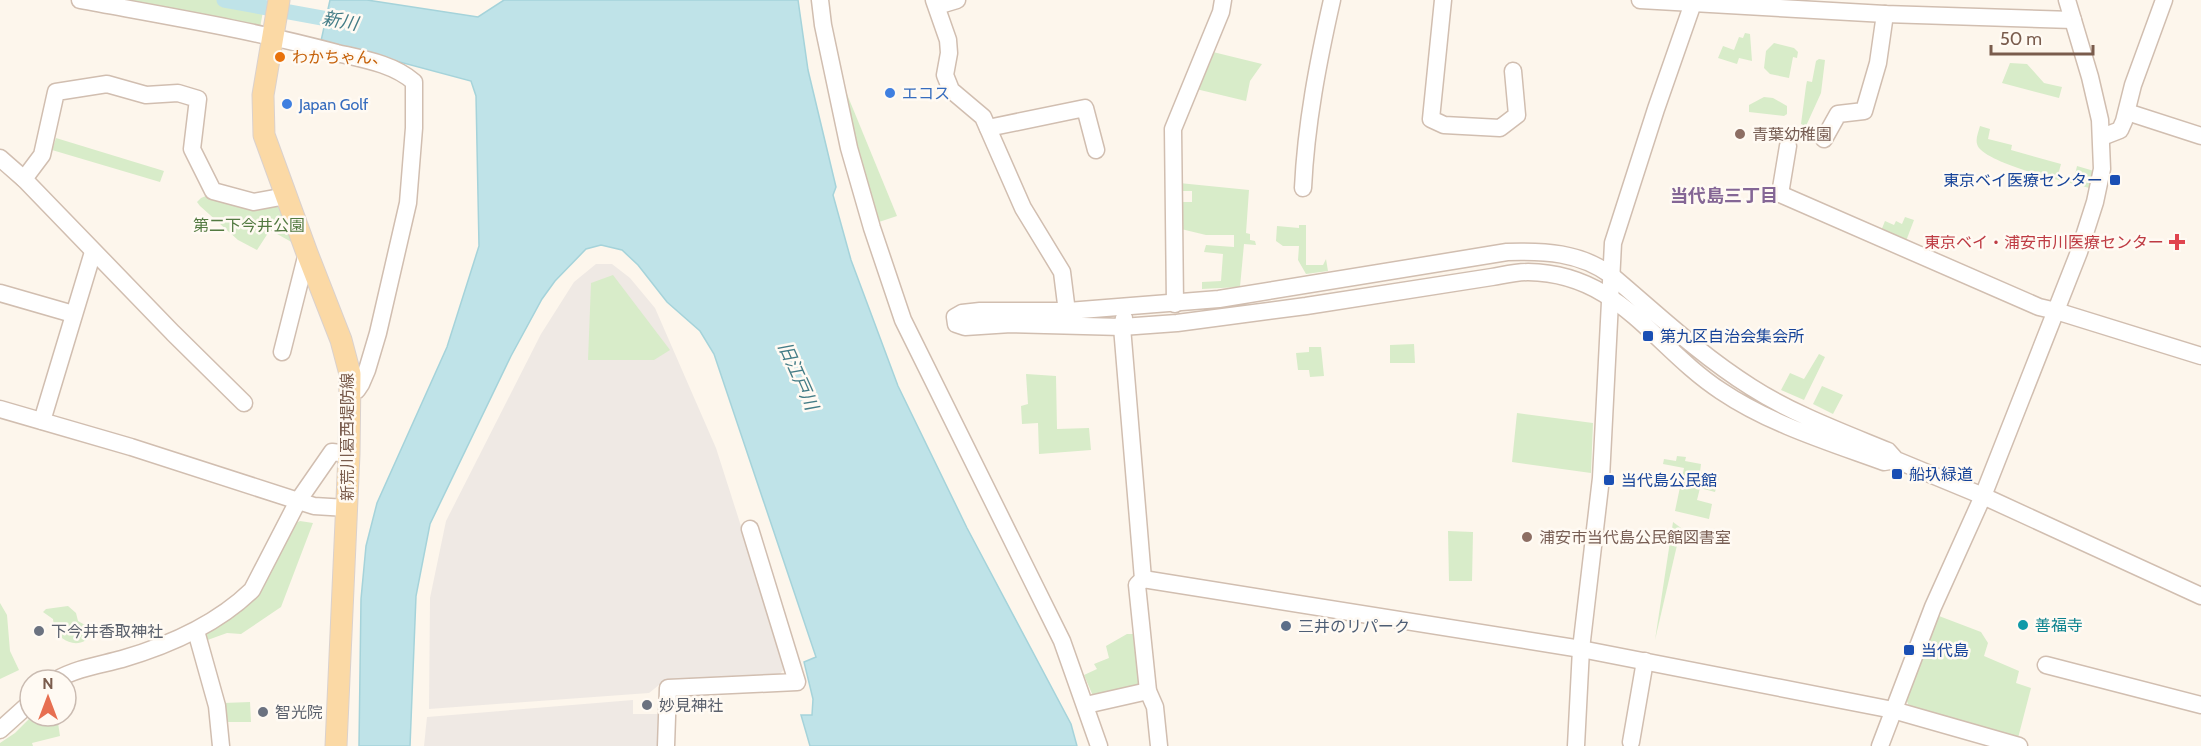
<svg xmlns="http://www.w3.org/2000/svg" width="2201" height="746" viewBox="0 0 2201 746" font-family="Cabin,'Noto Sans JP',sans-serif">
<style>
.industrial{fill:#efe9e4}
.green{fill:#d8ecc9}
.water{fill:#bfe3e8;stroke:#a5d3da;stroke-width:1.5}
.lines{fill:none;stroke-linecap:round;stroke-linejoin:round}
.canal{stroke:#bfe3e8;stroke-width:15}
.minor-casing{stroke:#d1beb0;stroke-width:19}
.major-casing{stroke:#dad1cd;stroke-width:23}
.minor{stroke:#fff;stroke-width:16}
.major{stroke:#fbd9a5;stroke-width:21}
.food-dot{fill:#e8710a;stroke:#fffaf3;stroke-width:2}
.shop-dot{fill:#3f7fe0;stroke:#fffaf3;stroke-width:2}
.education-dot{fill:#8d6e63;stroke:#fffaf3;stroke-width:2}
.transit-dot{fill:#1a4fb4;stroke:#fffaf3;stroke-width:2}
.health-dot{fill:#e0444e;stroke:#fffaf3;stroke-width:2}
.culture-dot{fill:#0f9aa8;stroke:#fffaf3;stroke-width:2}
.service-dot{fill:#5c6f8a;stroke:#fffaf3;stroke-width:2}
.worship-dot{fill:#6b7280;stroke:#fffaf3;stroke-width:2}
.labels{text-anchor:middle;stroke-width:5;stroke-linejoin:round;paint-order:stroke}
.food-label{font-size:16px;fill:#c56008;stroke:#fffaf3;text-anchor:start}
.shop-label{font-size:16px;fill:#366cbe;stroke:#fffaf3;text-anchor:start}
.education-label{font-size:16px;fill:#785e54;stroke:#fffaf3;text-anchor:start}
.transit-label{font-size:16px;fill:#164399;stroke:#fffaf3;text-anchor:start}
.park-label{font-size:16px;fill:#537a41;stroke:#fffaf3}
.health-label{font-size:16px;fill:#be3a42;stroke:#fffaf3;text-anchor:end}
.street-label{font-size:16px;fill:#7a5c4d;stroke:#fffaf3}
.culture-label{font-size:16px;fill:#0d838f;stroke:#fffaf3;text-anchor:start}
.service-label{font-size:16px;fill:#4e5e75;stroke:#fffaf3;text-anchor:start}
.worship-label{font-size:16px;fill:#5b616d;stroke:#fffaf3;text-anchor:start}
.water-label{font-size:18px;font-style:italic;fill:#437c86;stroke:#fffaf3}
.neighbourhood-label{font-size:18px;font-weight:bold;fill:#846695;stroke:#fffaf3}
</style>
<rect width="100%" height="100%" fill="#fdf6ec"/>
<!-- industrial -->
<g class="industrial">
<path d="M596 264H612L630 278 655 308 716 448 786 667 777 677 664 681 649 693 429 709 430 598 446 521 541 334 574 282Z"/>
<path d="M633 700V714H658L657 746H424L427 717Z"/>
</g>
<!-- green -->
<g class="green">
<path d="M112 0H265L260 28Z"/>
<path d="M1745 33 1750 34 1752 61 1739 58 1737 64 1718 58 1723 46 1734 50 1739 37 1743 38Z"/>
<path d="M1774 43 1794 48 1798 52 1797 58 1793 57 1789 78 1770 74 1764 68 1766 51Z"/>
<path d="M1213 52 1262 64 1250 81 1246 101 1196 89Z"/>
<path d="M1819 59 1825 60 1821 93 1806 126 1801 124 1806 86 1807 81 1812 82 1816 61Z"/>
<path d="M2010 63 2027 64 2044 83 2062 87 2059 98 2002 83Z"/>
<path d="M842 82 897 216 876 223 861 172Z"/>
<path d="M1764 97 1773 98 1787 106V114L1784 116 1749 112V105Z"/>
<path d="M1980 126 1990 129 1988 139 2012 145 2011 150 2061 164 2058 175 2074 179 2077 166 2094 171 2089 188C2064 181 1995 166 1979 148 1974 141 1978 134 1980 126Z"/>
<path d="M56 138 164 171 160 182 52 150Z"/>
<path d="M1179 183 1249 190 1246 233 1250 234V240L1255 241 1256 245 1244 244 1240 287 1202 289V282L1221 281 1223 254 1204 252 1206 245 1234 247V235H1206L1181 229 1179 202H1192V191H1179Z"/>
<path d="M206 196 253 208 278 205 282 208 295 244 270 230 257 250 238 240 200 206 197 202 201 198Z"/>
<path d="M1905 217 1914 220 1906 241 1881 231 1885 221 1894 225 1896 221 1902 224Z"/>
<path d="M1299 225H1306V265H1323L1326 259 1328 271 1306 274 1298 260 1299 246H1283L1276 241 1277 226 1299 228Z"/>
<path d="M613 275 670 350 654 360H588L591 283Z"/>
<path d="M1414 344 1415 363H1390V345Z"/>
<path d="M1309 347H1321L1324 376 1310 377 1309 370H1298L1296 353 1309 352Z"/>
<path d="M1819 354 1825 357 1804 400 1781 390 1790 373 1804 379Z"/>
<path d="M1026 374 1056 376 1057 429 1089 428 1091 450 1039 454 1038 423 1022 424 1021 406 1028 404Z"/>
<path d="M1822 386 1843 395 1833 414 1813 404Z"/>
<path d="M1517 413 1593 423 1591 473 1512 462Z"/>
<path d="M1677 456 1686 457 1685 461 1701 464 1700 472 1719 477 1715 492 1700 488 1697 500 1712 504 1709 519 1675 511 1684 468 1663 464 1664 459 1676 461Z"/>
<path d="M300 521 313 523 281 607 241 634 227 633 202 642 201 633 247 606 263 588 292 525Z"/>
<path d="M1673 522 1681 528 1655 640Z"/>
<path d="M1448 531 1473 532 1472 581H1449Z"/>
<path d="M0 603 7 615 10 651 19 670 0 679Z"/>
<path d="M68 606 76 613 78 621 85 625 92 633C86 645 72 646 62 638L61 634 65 632 54 626 53 619 43 612 46 609Z"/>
<path d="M1939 616 1981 632 1988 643 1984 656 2019 671 2016 683 2031 688 2018 738 1909 706 1905 697Z"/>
<path d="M1127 634H1134L1140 686 1093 696 1084 675 1097 669 1094 664 1109 658 1106 646Z"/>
<path d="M250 702 251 722H224L223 703Z"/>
<path d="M32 716H57L60 736 32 743 33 746H0V743L15 733Z"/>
</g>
<!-- water -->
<path class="water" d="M330 0H367L478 17 504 0H798L808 70 836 187 833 195 851 260 898 386 967 528 1071 724 1077 746H810L801 715H812L813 699 804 662 816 657 714 354 700 331 667 302 638 265 622 250 601 245 586 249 555 281 542 299 511 356 430 524 416 596 410 746H359L361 599 366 546 377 503 447 347 479 246 476 96 471 81 321 41Z"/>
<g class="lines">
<!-- canal -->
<path class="canal" d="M224 0 344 22"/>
<defs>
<g id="minor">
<path d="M80 0C166 16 252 30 337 53 363 59 394 64 414 82V128L408 203 378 333 367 370 361 384 357 390 351 392"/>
<path d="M820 0 823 25 849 148 872 228 903 320 1062 641 1099 746"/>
<path d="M934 0 948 40 949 53 945 75 951 90 983 117 1023 208 1062 272 1068 320"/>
<path d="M1443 0 1431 119 1444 125 1500 128 1517 115 1513 71"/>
<path d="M1640 0 1885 14 2073 20"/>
<path d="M937 6 957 0"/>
<path d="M2127 112 2201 136"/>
<path d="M988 128 1085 108 1096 150"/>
<path d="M2102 137 2120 130 2124 121 2133 85 2164 0"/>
<path d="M1824 139 1838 114 1864 111 1878 63 1885 14"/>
<path d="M1788 146 1780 194 2039 307 2056 311 2201 356"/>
<path d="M0 158 24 179 173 333 244 403"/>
<path d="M24 179 42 155 56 92 107 84 146 95 178 93 198 99 192 149 213 191 254 202 286 196"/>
<path d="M1303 188C1306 124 1318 62 1332 0"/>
<path d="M0 293 73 314"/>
<path d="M1175 304 1173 129 1221 12 1223 0"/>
<path d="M1124 318 1122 327 1143 579 1137 585 1148 691 1155 707 1159 746"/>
<path d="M282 352 307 253"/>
<path d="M0 409 131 447 314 506 347 508"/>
<path d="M42 421 93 252"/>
<path d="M1896 460 1884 462C1829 442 1770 424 1721 391 1654 347 1619 273 1528 272 1516 272 1504 275 1492 277L1306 306 1177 323 1122 327 1011 324 965 327 956 324 955 317 962 313 980 311H1068L1219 299 1507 252C1545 251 1579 252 1611 275 1656 313 1700 355 1751 387 1793 414 1842 432 1888 451L1896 460 1983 496 2201 596"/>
<path d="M1143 579 1581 649 1893 710 2019 746"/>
<path d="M196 631 217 706 221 746"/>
<path d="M2046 665 2201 705"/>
<path d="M56 680C77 668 100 665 122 659 170 645 216 625 252 590L298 501 332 452 349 454"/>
<path d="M1086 705 1148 691"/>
<path d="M0 730 30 703"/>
<path d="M1631 742 1645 661"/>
<path d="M666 746 668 688 797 682 750 529"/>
<path d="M1576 746 1581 649 1601 478 1613 243 1656 109 1693 3"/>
<path d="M1880 746 1933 607 1983 496 2079 252 2095 202 2102 169 2100 120 2090 77 2067 0"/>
</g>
<path id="major" d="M279 0 263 95 264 135 307 253 341 340 350 374 349 454 336 746"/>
</defs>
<!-- minor casing -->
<use href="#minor" class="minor-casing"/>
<!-- major casing -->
<use href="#major" class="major-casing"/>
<!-- minor -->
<use href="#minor" class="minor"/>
<!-- major -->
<use href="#major" class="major"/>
</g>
<!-- markers -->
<circle class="food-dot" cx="280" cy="57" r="6"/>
<g class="shop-dot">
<circle cx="890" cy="93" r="6"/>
<circle cx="287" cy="104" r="6"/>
</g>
<g class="education-dot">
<circle cx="1740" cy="134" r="6"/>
<circle cx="1527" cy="537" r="6"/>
</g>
<g class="transit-dot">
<rect x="2109" y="174" width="12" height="12" rx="3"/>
<rect x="1642" y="330" width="12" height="12" rx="3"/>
<rect x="1891" y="468" width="12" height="12" rx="3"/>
<rect x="1603" y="474" width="12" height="12" rx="3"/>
<rect x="1903" y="644" width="12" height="12" rx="3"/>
</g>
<path class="health-dot" d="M2174 233h6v6h6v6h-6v6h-6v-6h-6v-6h6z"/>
<circle class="culture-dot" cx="2023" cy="625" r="6"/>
<circle class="service-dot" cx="1286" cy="626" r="6"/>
<g class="worship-dot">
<circle cx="39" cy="631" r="6"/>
<circle cx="647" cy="705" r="6"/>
<circle cx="263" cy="712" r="6"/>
</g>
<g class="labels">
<!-- food labels -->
<g class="food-label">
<text x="292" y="63">わかちゃん、</text>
</g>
<!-- shop labels -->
<g class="shop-label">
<text x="902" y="99">エコス</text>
<text x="299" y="110">Japan Golf</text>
</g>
<!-- education labels -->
<g class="education-label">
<text x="1752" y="140">青葉幼稚園</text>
<text x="1539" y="543">浦安市当代島公民館図書室</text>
</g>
<!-- transit labels -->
<g class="transit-label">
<text x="2103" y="186" text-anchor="end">東京ベイ医療センター</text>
<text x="1660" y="342">第九区自治会集会所</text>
<text x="1909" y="480">船圦緑道</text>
<text x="1621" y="486">当代島公民館</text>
<text x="1921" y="656">当代島</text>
</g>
<!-- park labels -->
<g class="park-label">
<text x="249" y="231">第二下今井公園</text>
</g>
<!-- health labels -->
<g class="health-label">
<text x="2164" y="248">東京ベイ・浦安市川医療センター</text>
</g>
<!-- street labels -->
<g class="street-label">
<text transform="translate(347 437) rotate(-90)" y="6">新荒川葛西堤防線</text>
</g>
<!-- culture labels -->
<g class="culture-label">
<text x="2035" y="631">善福寺</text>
</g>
<!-- service labels -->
<g class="service-label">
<text x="1298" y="632">三井のリパーク</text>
</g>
<!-- worship labels -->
<g class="worship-label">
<text x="51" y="637">下今井香取神社</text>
<text x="659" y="711">妙見神社</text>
<text x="275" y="718">智光院</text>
</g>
<!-- water labels -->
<g class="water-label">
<text transform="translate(340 21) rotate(10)" y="6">新川</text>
<text transform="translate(798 376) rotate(66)" y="6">旧江戸川</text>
</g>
<!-- neighbourhood labels -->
<g class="neighbourhood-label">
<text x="1724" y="202">当代島三丁目</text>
</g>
</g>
<!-- north arrow -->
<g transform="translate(48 698)"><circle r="28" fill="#fffaf3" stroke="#cabbb1" stroke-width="1.5"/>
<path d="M0-4.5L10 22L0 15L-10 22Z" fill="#e76f51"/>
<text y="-9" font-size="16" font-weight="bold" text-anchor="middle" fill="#7a5c4d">N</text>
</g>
<!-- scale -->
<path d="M1991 45v9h102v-9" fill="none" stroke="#7a5c4d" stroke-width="3"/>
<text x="2000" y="45" font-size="18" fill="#7a5c4d" stroke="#fffaf3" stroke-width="4.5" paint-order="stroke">50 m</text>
</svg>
